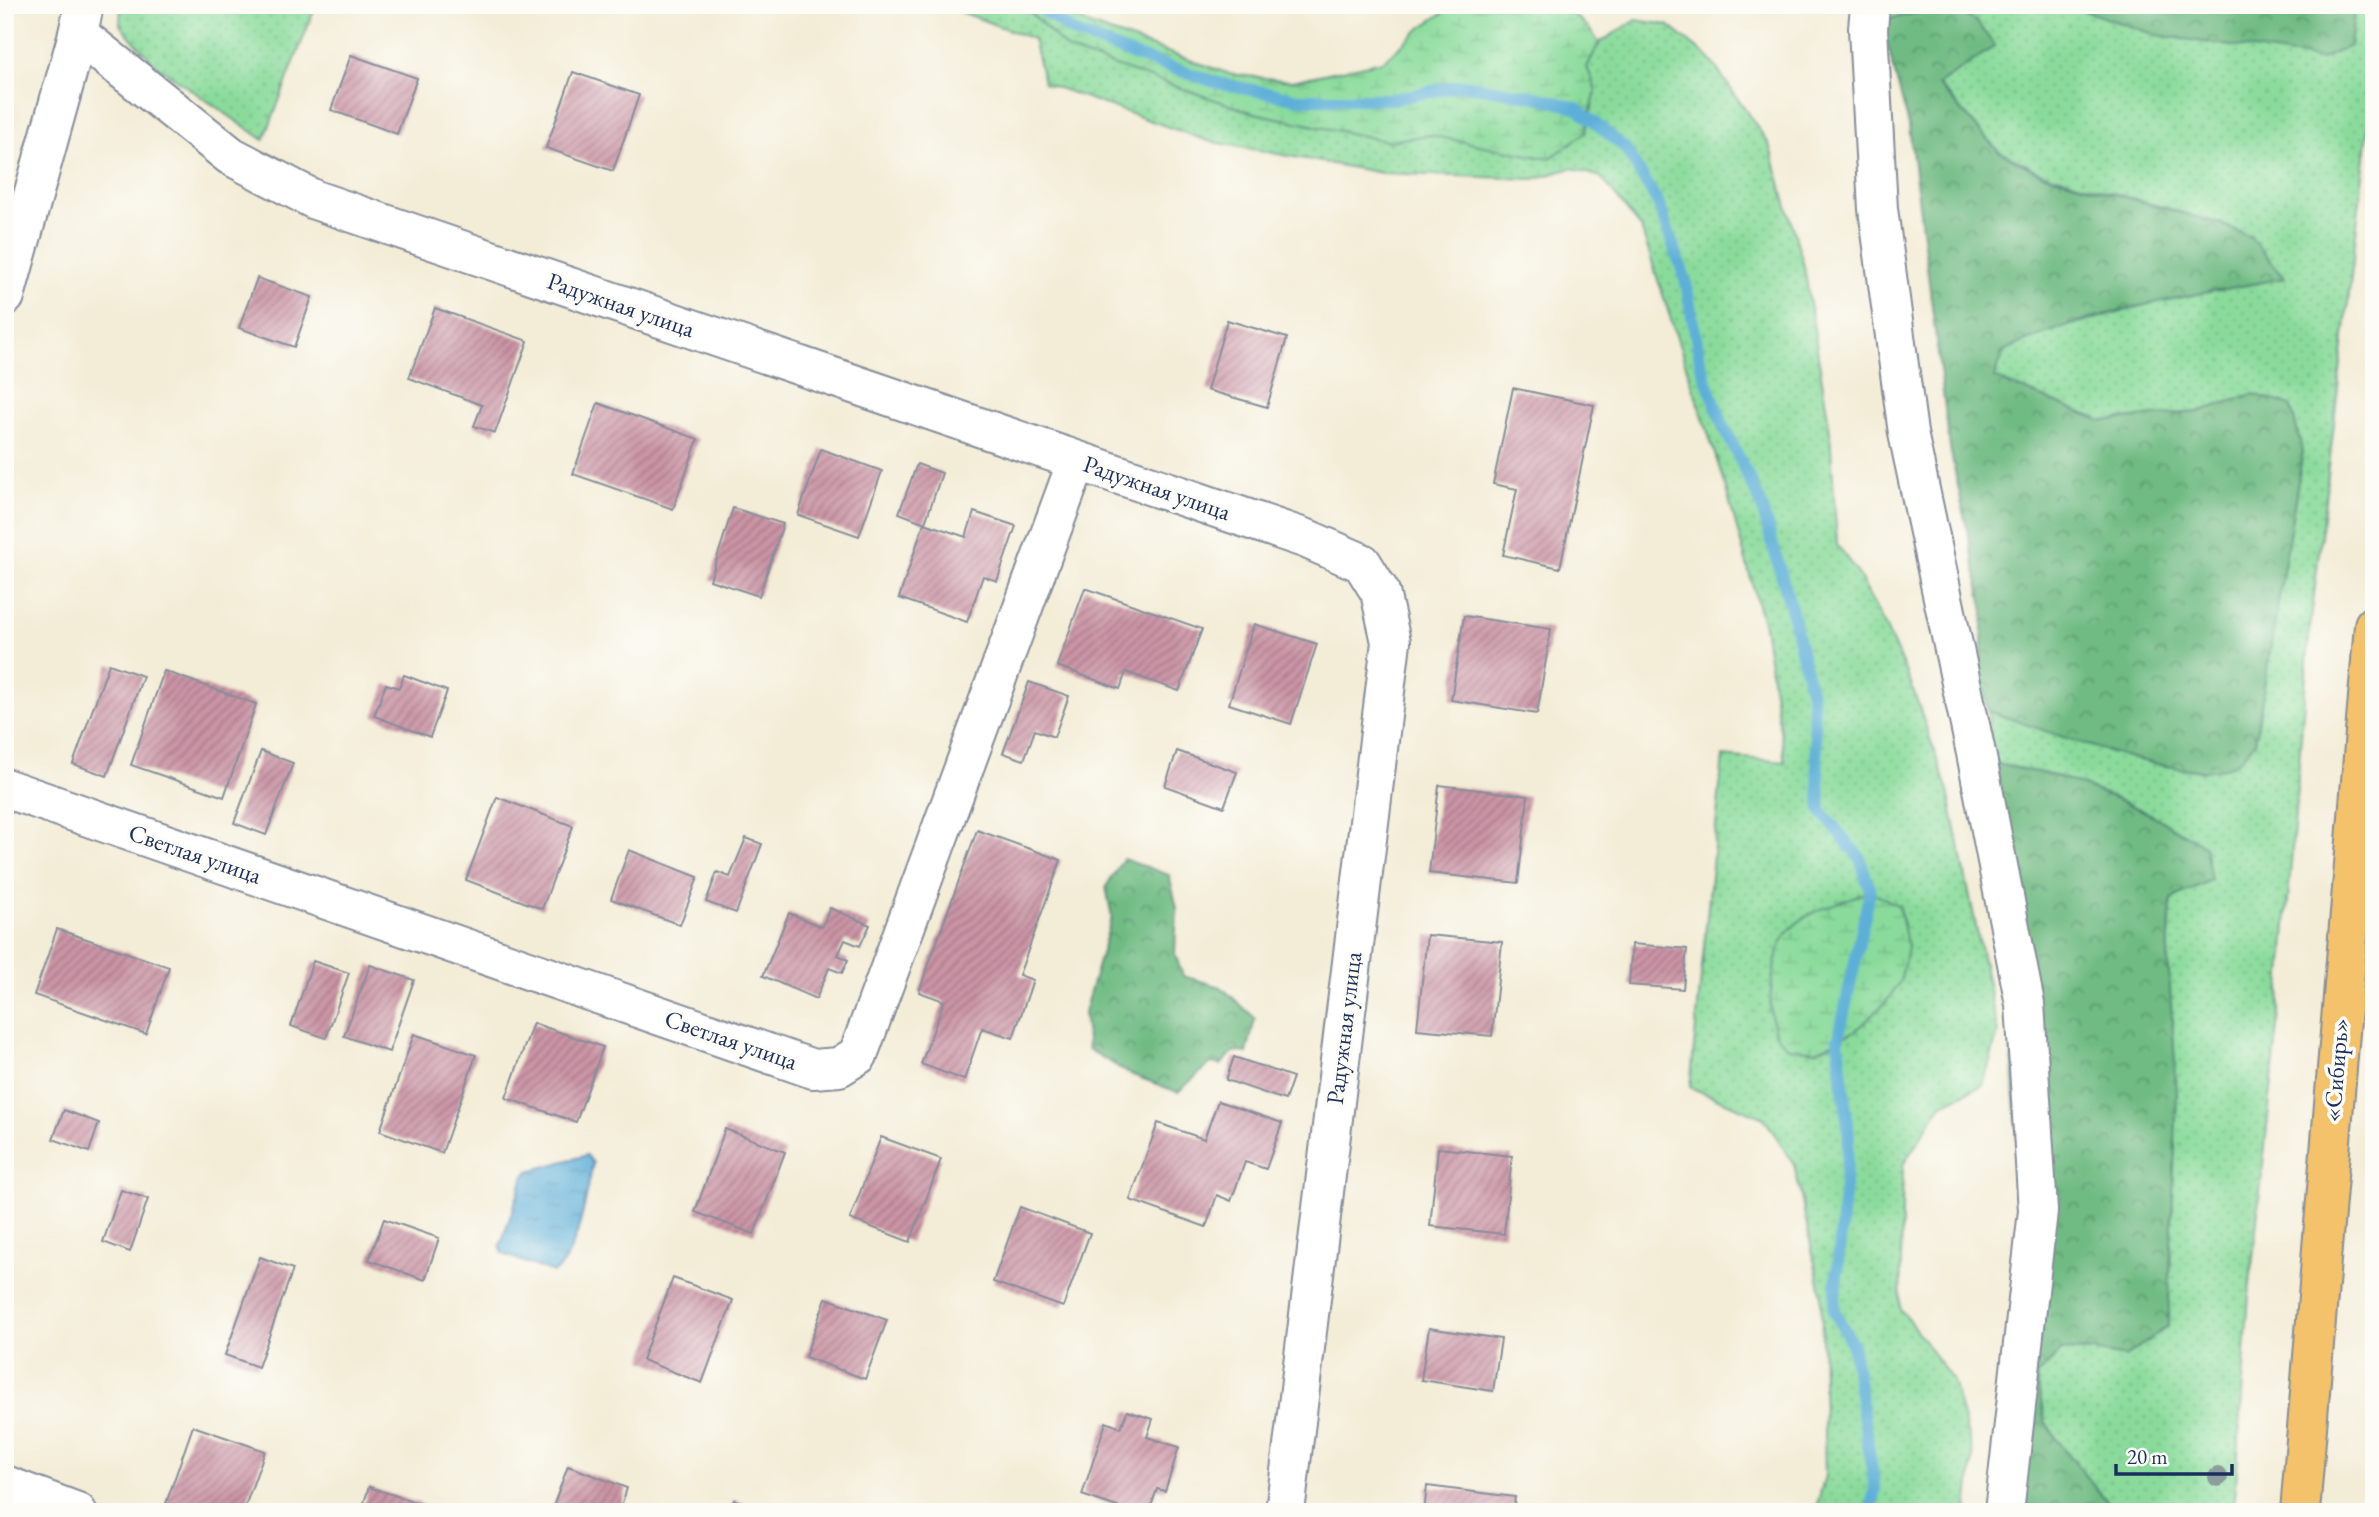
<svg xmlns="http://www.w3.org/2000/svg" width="2379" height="1517" viewBox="0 0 2379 1517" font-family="'EB Garamond',serif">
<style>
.grass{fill:url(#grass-dots);stroke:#52857c;stroke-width:2}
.forest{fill:url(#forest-crowns);stroke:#457570;stroke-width:2}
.wetland{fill:url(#wetland-marsh);stroke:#52857c;stroke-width:2}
.water{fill:url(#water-ripples);stroke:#3c6f9b;stroke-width:2}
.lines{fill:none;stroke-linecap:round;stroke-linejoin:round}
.stream{stroke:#5dafd8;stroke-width:12}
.building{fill:url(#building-hatch)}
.street-casing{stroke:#878e9a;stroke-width:42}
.highway-casing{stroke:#878e9a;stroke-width:42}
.street{stroke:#fff;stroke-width:38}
.highway{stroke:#f4c26a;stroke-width:38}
.tree{fill:#8c9c9c}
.labels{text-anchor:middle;stroke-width:7;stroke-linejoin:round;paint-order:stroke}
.street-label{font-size:24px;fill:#1b2f5e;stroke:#fdfcf7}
</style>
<defs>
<pattern id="grass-dots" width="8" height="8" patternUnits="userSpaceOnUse" patternTransform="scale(1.75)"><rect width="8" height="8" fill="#8adb9b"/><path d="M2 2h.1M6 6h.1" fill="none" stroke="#76bc88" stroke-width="1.8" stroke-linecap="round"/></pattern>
<pattern id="forest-crowns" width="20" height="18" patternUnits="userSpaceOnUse" patternTransform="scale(1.75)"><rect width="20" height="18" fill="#6fbb83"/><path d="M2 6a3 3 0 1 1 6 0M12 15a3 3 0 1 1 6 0" fill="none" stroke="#5a986e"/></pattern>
<pattern id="wetland-marsh" width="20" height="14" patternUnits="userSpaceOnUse" patternTransform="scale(1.75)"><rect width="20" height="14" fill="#8adb9b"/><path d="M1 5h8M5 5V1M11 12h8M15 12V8" fill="none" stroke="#76bc88"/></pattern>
<pattern id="water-ripples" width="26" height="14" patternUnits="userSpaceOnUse" patternTransform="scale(1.75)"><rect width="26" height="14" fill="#5dafd8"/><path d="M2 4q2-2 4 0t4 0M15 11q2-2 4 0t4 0" fill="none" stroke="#4c8fb2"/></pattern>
<pattern id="building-hatch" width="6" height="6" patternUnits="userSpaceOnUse" patternTransform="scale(1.75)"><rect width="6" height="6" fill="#cb94a5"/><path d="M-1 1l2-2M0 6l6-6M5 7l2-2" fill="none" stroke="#a4798a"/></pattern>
</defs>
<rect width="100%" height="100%" fill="#fdfcf7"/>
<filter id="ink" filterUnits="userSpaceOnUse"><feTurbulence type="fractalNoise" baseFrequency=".0143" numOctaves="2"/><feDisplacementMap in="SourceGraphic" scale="14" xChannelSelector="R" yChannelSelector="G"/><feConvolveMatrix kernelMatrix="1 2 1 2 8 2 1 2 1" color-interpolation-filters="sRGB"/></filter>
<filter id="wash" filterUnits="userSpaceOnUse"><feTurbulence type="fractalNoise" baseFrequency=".00686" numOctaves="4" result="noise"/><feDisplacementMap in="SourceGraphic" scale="28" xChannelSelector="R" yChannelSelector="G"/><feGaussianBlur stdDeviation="1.57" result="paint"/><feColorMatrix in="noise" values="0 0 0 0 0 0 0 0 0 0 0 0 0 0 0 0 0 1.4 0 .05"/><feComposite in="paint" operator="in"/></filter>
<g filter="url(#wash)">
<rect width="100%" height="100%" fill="#f3ecd6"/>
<!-- grass -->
<g class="grass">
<path d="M121 5H316L264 140 154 64 120 25Z"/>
<path d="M943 5H1010L1031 13 1068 50 1254 113 1387 141 1430 135 1549 159 1585 133 1596 91 1587 67 1599 43 1636 20 1668 25 1710 59 1769 144 1804 266 1830 431 1837 544 1858 574 1887 630 1912 686 1948 791 1998 1033 1983 1085 1942 1104 1903 1165 1900 1308 1953 1381 1973 1454 1967 1512H1815L1825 1476 1821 1292 1794 1164 1764 1118 1690 1087 1723 756 1785 762 1764 626 1724 482 1641 228 1601 177 1572 168 1534 179 1381 173 1208 141 1044 83 1033 39Z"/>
<path d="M1881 5H2067L2350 46 2355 5H2374V79L2309 638 2278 1025 2249 1294 2234 1512H2116L2063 1448 2045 1421 2036 1376 2061 1350 2094 1351 2125 1357 2168 959 2171 899 2211 880 2150 814 2056 776 1992 763 1988 711 2129 757 2203 771 2253 394 2198 412 2102 421 1994 379 2004 351 2042 333 2160 301 2251 237 2221 224 2040 172 1998 151 1938 84 1994 46C1956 0 1937 8 1881 21Z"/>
</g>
<!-- forest -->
<g class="forest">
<path d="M2067 5H2355L2350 46 2321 59 2156 35Z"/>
<path d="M1946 6 1976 21 1995 46 1938 85 1998 151 2040 173 2221 224 2251 237 2285 278C2191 296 2091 309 2004 351L1994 378 2102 421 2198 412 2253 394 2290 405 2303 451 2255 742C2249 748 2241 760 2232 765 2189 788 2036 727 1988 711L1980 676 1984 611 1950 448 1909 126 1881 21Z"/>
<path d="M1992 763 2056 776 2110 796 2150 814 2205 846 2211 880 2171 899 2168 959 2177 1093 2168 1326 2125 1357 2094 1351 2061 1350 2036 1376 2045 1422 2063 1448 2116 1512H2001L2024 1232Z"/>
<path d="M1123 859 1169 875 1177 908 1175 954 1183 976 1221 987 1255 1018 1247 1053 1234 1051 1221 1065 1211 1063 1178 1092 1130 1074 1088 1049 1084 1012 1112 917 1106 887Z"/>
</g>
<!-- wetland -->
<g class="wetland">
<path d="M1455 5H1549C1572 10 1588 24 1599 43L1587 67 1596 91 1585 133 1549 159 1430 135 1387 141 1254 113 1068 50 1031 13 1039 6 1058 8 1090 25 1230 74 1292 81 1383 61 1422 27Z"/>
<path d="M1870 891 1899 906 1908 947 1900 982 1886 1002 1855 1031 1817 1051 1789 1048C1784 1043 1777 1038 1775 1032 1765 1008 1773 952 1788 932 1805 910 1845 901 1870 891Z"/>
</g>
<!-- water -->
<path class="water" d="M587 1155 593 1163C587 1192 578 1257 553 1273L503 1254 500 1246 524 1177 529 1171Z"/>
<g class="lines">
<!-- stream -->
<path class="stream" d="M1037 5 1073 32 1136 56 1218 83 1298 99H1393L1463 85 1537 97 1577 108 1625 148 1658 203 1685 278 1701 365 1723 425 1760 501 1791 608 1812 696 1821 811 1860 858 1870 891 1838 1041 1849 1135 1834 1311 1852 1343 1875 1489 1870 1512"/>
</g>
<g id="blocks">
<!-- building -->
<g class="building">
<path d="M351 55 417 78 397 134 331 110Z"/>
<path d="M573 72 639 95 613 171 546 148Z"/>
<path d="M257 278 312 297 294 347 239 328Z"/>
<path d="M435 308 528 341 495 433 474 426 482 405 409 378Z"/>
<path d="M1227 320 1287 338 1267 407 1207 390Z"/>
<path d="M1513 388 1594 405 1560 568 1503 555 1517 489 1493 484Z"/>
<path d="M598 403 698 439 673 509 573 474Z"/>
<path d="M821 449 882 471 859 536 798 515Z"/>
<path d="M917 464 942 473 925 523 899 513Z"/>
<path d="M733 508 783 524 759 596 710 580Z"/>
<path d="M974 512 1016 526 997 581 983 576 967 622 899 598 924 523 966 537Z"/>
<path d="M1085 588 1202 629 1179 691 1126 672 1120 689 1057 666Z"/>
<path d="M1464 616 1551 629 1537 714 1451 700Z"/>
<path d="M1254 624 1317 644 1291 724 1229 704Z"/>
<path d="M109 664 143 676 107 776 73 764Z"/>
<path d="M164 671 256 704 224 797 131 765Z"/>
<path d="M404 675 447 691 430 737 374 716 386 684 399 688Z"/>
<path d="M1029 682 1069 696 1054 737 1035 730 1024 760 1003 753Z"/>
<path d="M261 751 293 763 266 835 234 823Z"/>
<path d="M1177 751 1237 772 1224 807 1165 786Z"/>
<path d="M1439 785 1528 796 1518 883 1429 873Z"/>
<path d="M497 797 573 826 542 909 466 880Z"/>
<path d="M977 830 1061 860 1019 975 1033 980 1013 1038 982 1028 964 1080 921 1064 944 1001 919 992Z"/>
<path d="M746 838 762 844 736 913 706 902 717 872 730 877Z"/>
<path d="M629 850 698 877 680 925 611 899Z"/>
<path d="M830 908 870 925 860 946 845 940 838 955 848 960 842 973 829 968 816 999 763 976 789 913 822 927Z"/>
<path d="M57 929 169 967 146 1034 34 995Z"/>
<path d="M1427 935 1502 942 1492 1036 1417 1029Z"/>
<path d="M1632 944 1687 949 1683 989 1629 985Z"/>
<path d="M313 961 349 973 326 1038 291 1026Z"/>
<path d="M370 965 414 980 389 1052 344 1036Z"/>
<path d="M533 1023 603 1047 576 1122 506 1098Z"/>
<path d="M414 1034 476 1055 442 1153 380 1131Z"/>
<path d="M1234 1057 1293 1077 1285 1100 1226 1080Z"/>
<path d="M1218 1101 1282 1123 1266 1169 1245 1162 1231 1201 1217 1195 1206 1227 1130 1200 1158 1123 1204 1139Z"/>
<path d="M64 1110 99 1123 89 1152 53 1139Z"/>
<path d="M725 1129 785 1152 754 1234 695 1212Z"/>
<path d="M881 1137 941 1159 910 1242 850 1219Z"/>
<path d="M1438 1148 1512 1156 1504 1234 1430 1226Z"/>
<path d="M121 1190 148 1199 130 1252 103 1242Z"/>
<path d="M1020 1207 1090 1233 1063 1307 993 1282Z"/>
<path d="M384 1219 439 1238 425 1280 369 1260Z"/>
<path d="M260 1257 293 1269 258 1367 225 1355Z"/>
<path d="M673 1278 733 1300 702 1383 642 1360Z"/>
<path d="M826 1298 887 1320 865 1379 805 1357Z"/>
<path d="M1429 1328 1501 1339 1493 1391 1421 1380Z"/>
<path d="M1127 1411 1153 1419 1147 1437 1179 1447 1165 1491 1157 1489 1149 1512H1132L1082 1495 1106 1422 1121 1428Z"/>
<path d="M193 1426 265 1451 243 1512H163Z"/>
<path d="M568 1466 627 1488 619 1512H551Z"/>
<path d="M1427 1486 1515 1497 1513 1512H1424Z"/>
<path d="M369 1487 424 1505 422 1512H361Z"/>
<path d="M734 1500 768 1511V1512H729Z"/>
</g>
</g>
</g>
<g filter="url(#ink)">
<use href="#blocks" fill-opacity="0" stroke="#878e9a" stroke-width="2"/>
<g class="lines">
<defs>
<g id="street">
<path d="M1870 5 1868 29 1878 209 1908 433 1976 753 2025 1004 2038 1211 2004 1512"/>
<path d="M78 34 231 156 315 200 1307 539 1362 563 1380 592 1391 642 1285 1512"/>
<path d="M5 296 78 34 84 5"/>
<path d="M5 788 813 1069 839 1067 858 1055 1077 461"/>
<path d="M5 1485 77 1512"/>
</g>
<path id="highway" d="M2300 1512 2374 625"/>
</defs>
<!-- street casing -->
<use href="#street" class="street-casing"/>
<!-- highway casing -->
<use href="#highway" class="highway-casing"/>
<!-- street -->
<use href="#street" class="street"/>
<!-- highway -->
<use href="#highway" class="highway"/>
</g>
<!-- trees -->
<circle class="tree" cx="2218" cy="1477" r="10"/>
</g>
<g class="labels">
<!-- street labels -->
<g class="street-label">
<text transform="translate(621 305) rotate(19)" y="8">Радужная улица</text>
<text transform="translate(1157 488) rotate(19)" y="8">Радужная улица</text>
<text transform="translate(195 854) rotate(19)" y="8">Светлая улица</text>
<text transform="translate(1344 1028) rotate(-83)" y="8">Радужная улица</text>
<text transform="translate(731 1040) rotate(19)" y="8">Светлая улица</text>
<text transform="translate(2336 1070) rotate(-85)" y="8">«Сибирь»</text>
</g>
</g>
<!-- margin -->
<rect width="2379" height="1517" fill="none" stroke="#fdfcf7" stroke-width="28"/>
<!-- scale -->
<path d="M2116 1464v10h116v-10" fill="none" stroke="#1b2f5e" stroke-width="3.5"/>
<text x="2127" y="1464" font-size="21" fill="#1b2f5e" stroke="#fdfcf7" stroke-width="5" paint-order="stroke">20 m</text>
</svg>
